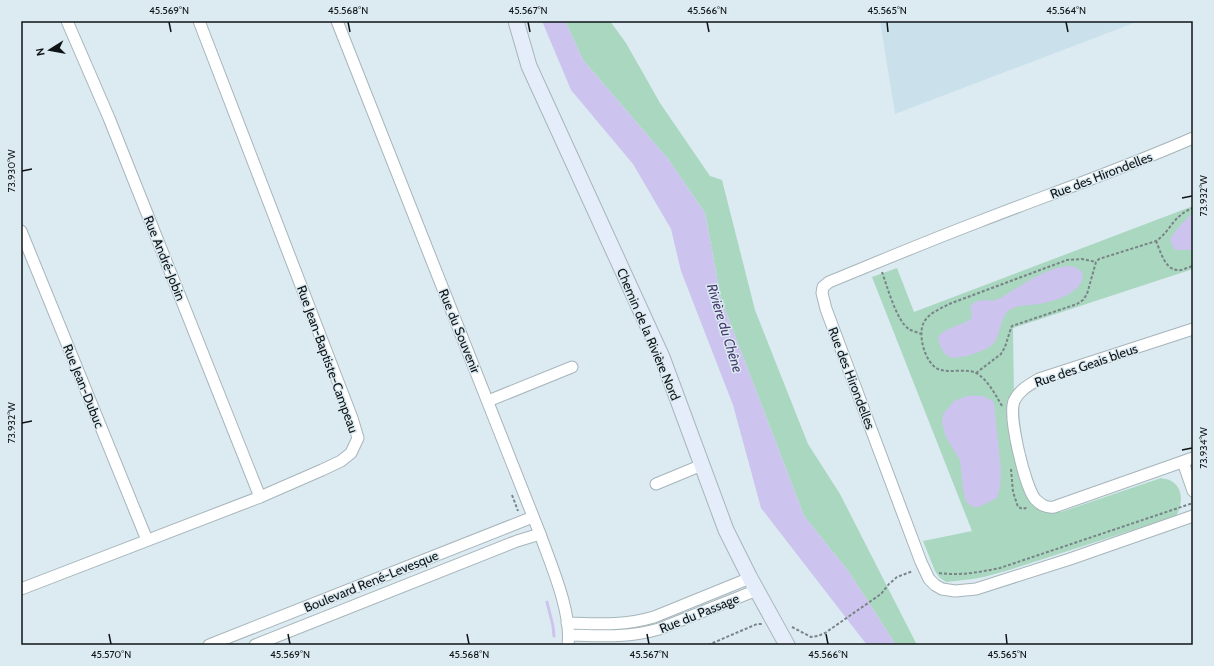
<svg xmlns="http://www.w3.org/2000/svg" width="1214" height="666" viewBox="0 0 1214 666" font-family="Cabin,sans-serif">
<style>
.built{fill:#cae1ec}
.green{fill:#aad7bf}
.water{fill:#ccc4ee}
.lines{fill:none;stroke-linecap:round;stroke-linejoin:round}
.stream{stroke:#ccc4ee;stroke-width:3}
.street-casing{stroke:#a6b5bb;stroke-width:13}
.secondary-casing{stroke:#a6b5bb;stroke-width:17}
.path{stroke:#798488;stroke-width:2;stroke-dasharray:3 2;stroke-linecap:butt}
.street{stroke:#fff;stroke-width:11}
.secondary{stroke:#e5edfb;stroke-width:15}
.ticks{fill:none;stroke:#0f1416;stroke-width:1.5}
.labels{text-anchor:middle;stroke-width:3;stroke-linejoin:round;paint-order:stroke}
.street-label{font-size:13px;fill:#0f1416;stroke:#dcebf2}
.water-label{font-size:14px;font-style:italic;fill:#45376c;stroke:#dcebf2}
.neatline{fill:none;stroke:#0f1416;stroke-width:1.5}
.ticks-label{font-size:10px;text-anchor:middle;fill:#0f1416}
</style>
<rect width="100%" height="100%" fill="#dcebf2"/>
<!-- built -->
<path class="built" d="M880 21H1139L895 114Z"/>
<!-- green -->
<g class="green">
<path d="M565 21H610L626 43 660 103 710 176 722 180 755 310 808 444 840 494 917 645H896L849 572 804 516 721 299 705 213 668 159 583 60Z"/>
<path d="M1193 206V269L1013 328 1014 401 1029 497 1048 512H1061L1161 478C1165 479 1169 479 1173 482 1184 490 1182 506 1176 516L1009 570 984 577 973 579 946 582 940 578 935 571 923 541 972 531 872 277 897 268 914 312Z"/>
</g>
<!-- water -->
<g class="water">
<path d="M542 21H565L583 60 668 159 705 213 721 299 804 516 849 572 896 645H867L761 508 733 405 681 271 671 229 633 164 571 90Z"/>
<path d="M1191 214H1193V250H1175L1172 245 1170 239 1178 228Z"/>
<path d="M1065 266 1075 267 1082 272C1084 281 1080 286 1072 292 1061 300 1046 303 1032 305 1025 305 1017 306 1011 309 999 316 1002 334 993 344 986 351 960 360 950 357 943 355 939 344 938 337 947 326 959 327 971 319L972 313 970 306C980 297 985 302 996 300 1002 298 1009 292 1015 289 1031 279 1046 270 1065 266Z"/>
<path d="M967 396C979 396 985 394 994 403L1001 471 1000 486 997 498 979 507H973L966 502 963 489 960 460 946 437 942 423 943 414 954 401Z"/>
</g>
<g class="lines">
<!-- stream -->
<path class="stream" d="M547 602 553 626 554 636"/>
<defs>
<g id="street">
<path d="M67 21 109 118 260 497"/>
<path d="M337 21 540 534C551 565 572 612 568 645"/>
<path d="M1193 138C1122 169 1050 194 978 222 928 241 878 262 829 282L823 287 822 293 826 309 921 562 929 579 935 585 942 589 955 591 976 589 1070 559 1193 516"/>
<path d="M21 231 147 540"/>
<path d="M1193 329 1039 379C1029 385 1019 390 1014 401 1008 417 1025 486 1035 499 1041 505 1046 508 1054 507L1193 458"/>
<path d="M488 401 572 367"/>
<path d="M1183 462 1193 491"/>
<path d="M656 484 702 465"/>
<path d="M21 589 260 497 322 470 341 461 351 453 358 438 352 418 199 21"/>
<path d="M567 623C599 624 623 626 654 617L750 578"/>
<path d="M569 635C602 636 628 638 659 629L757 590"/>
<path d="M209 645 533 517"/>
<path d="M255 645 517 541 540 534"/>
</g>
<path id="secondary" d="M516 21 529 66 662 357 726 530 750 578 787 645"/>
</defs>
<!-- street casing -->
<use href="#street" class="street-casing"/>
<!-- secondary casing -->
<use href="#secondary" class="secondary-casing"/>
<!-- path -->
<g class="path">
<path d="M1156 241C1161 252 1165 272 1181 270 1185 269 1189 267 1193 266"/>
<path d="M882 272C887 286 897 322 909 329 912 331 917 332 921 334"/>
<path d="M976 373 1001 354 1005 347 1011 328 1012 326 1077 304 1083 300 1087 294 1096 262 1099 259 1156 241C1172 230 1172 216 1193 208"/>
<path d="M1002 406C995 394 989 382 978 374 967 367 950 374 938 369 925 363 917 334 924 322 929 313 940 309 949 304L1067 260 1082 259 1096 262"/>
<path d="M1011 469 1013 492 1018 507 1023 509 1028 507"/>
<path d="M512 495 518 511"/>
<path d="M939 573C960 576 980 572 1000 568L1193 503"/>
<path d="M792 627 811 637 818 636 825 633 881 594 889 584 897 577 913 571"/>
<path d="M708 645 757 624H762"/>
</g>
<!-- street -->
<use href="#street" class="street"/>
<!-- secondary -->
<use href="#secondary" class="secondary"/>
</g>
<!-- ticks -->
<path class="ticks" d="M169 22 171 32M348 22 350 32M528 22 530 32M707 22 709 32M887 22 888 32M1066 22 1068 32M22 171 32 169M1182 198 1192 196M22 423 32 421M1182 450 1192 448M109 634 111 644M288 634 290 644M467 634 469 644M647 634 649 644M826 634 828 644M1006 634 1007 644"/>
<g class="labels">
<!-- street labels -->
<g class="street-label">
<text transform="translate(1101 175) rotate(-21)" y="5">Rue des Hirondelles</text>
<text transform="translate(165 258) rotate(68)" y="5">Rue André-Jobin</text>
<text transform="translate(460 331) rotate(68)" y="5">Rue du Souvenir</text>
<text transform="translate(649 334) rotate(67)" y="5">Chemin de la Rivière Nord</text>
<text transform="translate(328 359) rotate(70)" y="5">Rue Jean-Baptiste-Campeau</text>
<text transform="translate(1086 365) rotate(-19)" y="5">Rue des Geais bleus</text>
<text transform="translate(852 378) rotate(69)" y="5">Rue des Hirondelles</text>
<text transform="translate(84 386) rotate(68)" y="5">Rue Jean-Dubuc</text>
<text transform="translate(371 581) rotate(-22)" y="5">Boulevard René-Levesque</text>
<text transform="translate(699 613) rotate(-22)" y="5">Rue du Passage</text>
</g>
<!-- water labels -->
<g class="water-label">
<text transform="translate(725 328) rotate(73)" y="5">Rivière du Chêne</text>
</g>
</g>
<!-- border -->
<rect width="1214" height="666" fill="none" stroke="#dcebf2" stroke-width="44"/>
<!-- north arrow -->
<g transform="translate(50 50) rotate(259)" stroke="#dcebf2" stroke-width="3" paint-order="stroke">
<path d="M0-3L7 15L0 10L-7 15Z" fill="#0f1416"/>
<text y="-6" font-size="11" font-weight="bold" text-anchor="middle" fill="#0f1416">N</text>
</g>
<rect x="22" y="22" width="1170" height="622" class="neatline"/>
<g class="ticks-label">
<text x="169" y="14">45.569°N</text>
<text x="348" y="14">45.568°N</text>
<text x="528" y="14">45.567°N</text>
<text x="707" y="14">45.566°N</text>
<text x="887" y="14">45.565°N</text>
<text x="1066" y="14">45.564°N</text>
<text transform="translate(11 171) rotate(-90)" y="4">73.930°W</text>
<text transform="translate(1203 196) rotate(-90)" y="4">73.932°W</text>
<text transform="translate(11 423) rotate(-90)" y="4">73.932°W</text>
<text transform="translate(1203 448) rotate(-90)" y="4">73.934°W</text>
<text x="111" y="658">45.570°N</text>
<text x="290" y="658">45.569°N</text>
<text x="469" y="658">45.568°N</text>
<text x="649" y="658">45.567°N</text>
<text x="828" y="658">45.566°N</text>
<text x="1007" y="658">45.565°N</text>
</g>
</svg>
